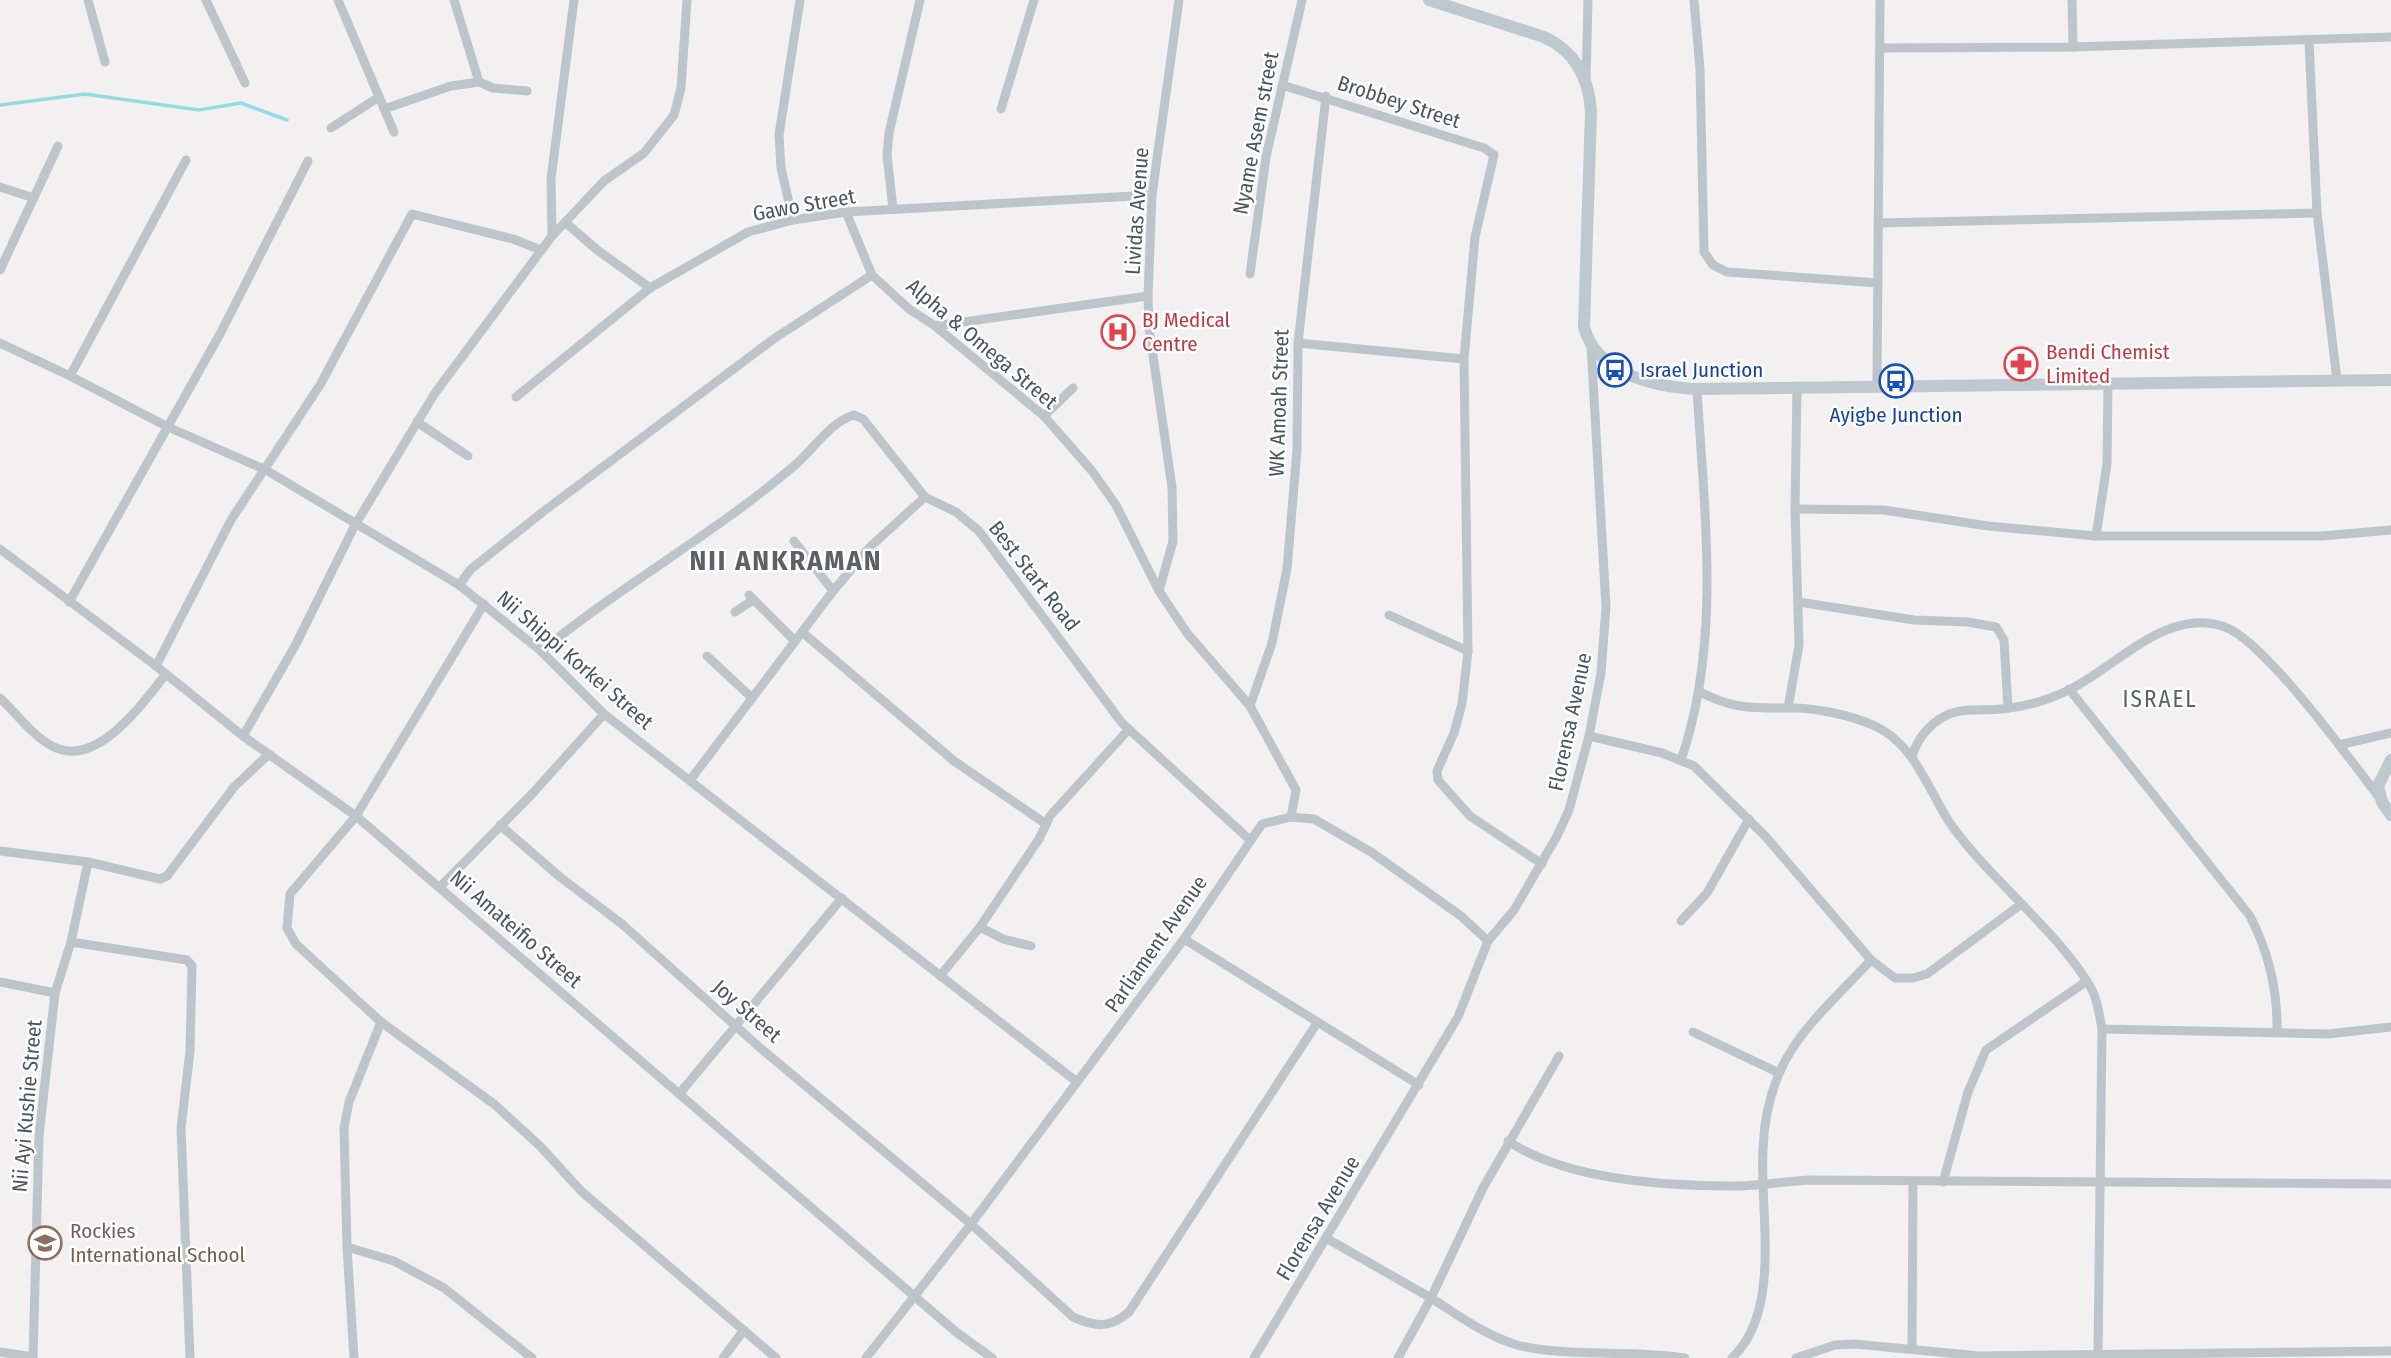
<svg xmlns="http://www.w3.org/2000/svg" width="2391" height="1358" viewBox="0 0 2391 1358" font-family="'Fira Sans Condensed',sans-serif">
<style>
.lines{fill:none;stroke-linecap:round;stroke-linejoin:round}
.stream{stroke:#95dce2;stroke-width:3.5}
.street{stroke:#bdc5cb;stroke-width:9}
.secondary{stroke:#bdc8cf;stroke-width:12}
.labels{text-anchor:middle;stroke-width:5;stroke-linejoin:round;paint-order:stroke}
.street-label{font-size:21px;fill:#4a555b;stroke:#fff}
.health-label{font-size:21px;fill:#be3a42;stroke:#fff;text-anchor:start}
.transit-label{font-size:21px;fill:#164399;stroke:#fff;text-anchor:start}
.education-label{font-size:21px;fill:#785e54;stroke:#fff;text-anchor:start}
.neighbourhood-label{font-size:23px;letter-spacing:2px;fill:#5d6164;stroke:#fff}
.district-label{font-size:28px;font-weight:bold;letter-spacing:2px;fill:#5d6164;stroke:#fff}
</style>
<rect width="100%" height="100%" fill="#f2f0f0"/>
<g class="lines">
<!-- stream -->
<path class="stream" d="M0 105 85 94 199 110 241 103 287 120"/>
<!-- street -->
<g class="street">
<path d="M88 0 105 62"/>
<path d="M206 0 245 83"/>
<path d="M338 0 394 132"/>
<path d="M454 0 479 82 493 88 527 91"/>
<path d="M574 0 551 179 552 236 604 181 644 153 674 115 681 88 687 0"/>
<path d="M1694 0 1700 69 1704 252 1713 265 1727 272 1878 283"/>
<path d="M2072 0 2073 47"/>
<path d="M2309 41 2317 213 2337 380"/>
<path d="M1881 48 2073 47 2391 37"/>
<path d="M1586 80 1588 0"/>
<path d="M1282 85 1484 148 1494 155 1475 237 1464 359 1468 651 1462 704 1454 733 1437 771 1438 780 1470 816 1542 864"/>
<path d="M384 109 451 86 479 82"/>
<path d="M1001 109 1034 0"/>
<path d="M331 128 379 97"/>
<path d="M0 187 34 198"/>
<path d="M893 209 887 155 889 133 920 0"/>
<path d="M846 212 872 275 909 309 935 326 1044 416 1092 471 1116 505 1159 591 1187 633 1250 706 1296 790 1291 817"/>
<path d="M793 220 781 168 779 135 800 0"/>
<path d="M565 222 596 249 650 288"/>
<path d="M1879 223 2317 213"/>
<path d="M0 270 58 146"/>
<path d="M1250 274 1266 157 1302 0"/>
<path d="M935 326 1148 296"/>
<path d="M0 343 70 376 168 427 266 470 459 585 541 651 604 714 1077 1082"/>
<path d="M1298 343 1464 359"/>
<path d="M70 376 186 160"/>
<path d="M1877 385 1880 0"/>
<path d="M516 397 650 288 748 232 793 220 846 212 1152 195"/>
<path d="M1044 416 1073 388"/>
<path d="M417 422 468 456"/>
<path d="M1795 509 1884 510 1988 526 2096 536H2322L2391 530"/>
<path d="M2096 536 2107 464 2108 383"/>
<path d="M794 541 833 591"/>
<path d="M0 549 156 666 243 736 356 816 956 1332 992 1358"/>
<path d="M459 585 471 569 544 511 775 338 872 275"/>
<path d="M1159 591 1173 541 1172 487 1149 328 1148 296 1152 195 1179 0"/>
<path d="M749 595 795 641"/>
<path d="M69 602 220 334 308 161"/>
<path d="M1799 602 1914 620 1968 622 1996 627 2004 640 2008 708"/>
<path d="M484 604 356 816 290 894 287 928 296 944 381 1022 494 1104 540 1146 581 1191 776 1358"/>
<path d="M735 612 753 600"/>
<path d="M1389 615 1468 651"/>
<path d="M802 632 954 761 1046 824"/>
<path d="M541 651C622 585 714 534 794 466 813 450 830 422 854 415L863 419 925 497 956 512 979 531 1122 723 1250 840"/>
<path d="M707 656 751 697"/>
<path d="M156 666 231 520 320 385 412 214 513 239 541 250"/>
<path d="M2069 689 2250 916C2269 953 2278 991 2277 1033"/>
<path d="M1700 692C1733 709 1751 708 1787 708 1814 707 1850 715 1875 726 1916 745 1928 791 1952 826 1991 880 2054 928 2088 983 2097 996 2099 1013 2102 1029L2098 1353"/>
<path d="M0 698C16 713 33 736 52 746 96 770 142 704 166 674"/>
<path d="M1250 706 1272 643 1287 569 1297 450 1298 343 1326 96"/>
<path d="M1788 708 1799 645 1795 509 1797 387"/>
<path d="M243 736 295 646 355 525 435 393 552 236"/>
<path d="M1589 736 1662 753 1694 766 1766 837 1871 960 1895 978H1913L1927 974 2020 905"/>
<path d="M2339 745 2391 733"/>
<path d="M1912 756C1918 738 1928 725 1945 716 1963 707 1983 711 2002 709 2025 707 2048 700 2069 690 2117 666 2168 606 2225 627 2264 641 2350 759 2378 796"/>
<path d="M1681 760C1722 642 1704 511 1697 389"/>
<path d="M691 779 833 591 871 546 925 497"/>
<path d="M500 825 560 877 622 924 758 1046 971 1224 1073 1317C1096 1327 1109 1329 1129 1312L1317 1023"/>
<path d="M0 851 88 862 160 879 167 876 234 787 269 754"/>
<path d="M440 887 532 794 604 714"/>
<path d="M1681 921 1707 893 1749 819"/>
<path d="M980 927 1003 939 1031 946"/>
<path d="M1184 939 1419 1085"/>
<path d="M71 942 187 960 192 966 190 1051 181 1128 190 1358"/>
<path d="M940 976 980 927 1039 839 1050 816 1129 729"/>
<path d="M0 982 55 993"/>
<path d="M2102 1029 2328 1034 2391 1027"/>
<path d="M1693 1032 1779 1073"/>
<path d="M1559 1056 1483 1188 1431 1298C1458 1315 1486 1336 1517 1345 1571 1358 1630 1349 1685 1358"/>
<path d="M680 1093 842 898"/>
<path d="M1508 1141C1566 1180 1662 1186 1732 1186 1759 1186 1785 1181 1812 1180L2391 1184"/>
<path d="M1943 1182 1968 1092 1986 1050 2087 981"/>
<path d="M1326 1238 1431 1298 1398 1358"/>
<path d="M347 1247 394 1261 444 1288 532 1358"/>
<path d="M1912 1349 1913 1182"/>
<path d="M0 1352 33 1357"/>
<path d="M33 1358 39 1136 55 993 71 942 88 862"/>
<path d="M354 1358 347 1247 344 1128 349 1102 381 1022"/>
<path d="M723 1358 744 1330"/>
<path d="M866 1358 971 1224 1184 939 1262 824 1291 817 1314 819 1371 852 1461 916 1488 941"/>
<path d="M1254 1358 1458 1017 1488 941 1514 910 1557 836 1569 810 1589 736 1601 673 1606 607 1591 345"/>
<path d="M1732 1358C1783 1310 1759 1211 1763 1148 1764 1124 1769 1098 1778 1076 1796 1031 1839 995 1871 960"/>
<path d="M1796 1358 1835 1345 1855 1344 1979 1356 2391 1351"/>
</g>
<!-- secondary -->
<g class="secondary">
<path d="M1429 0 1544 37C1575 51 1589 78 1591 112L1584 327C1597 374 1654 387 1697 389L2391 380"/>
<path d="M2391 760 2378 786 2382 802 2391 815"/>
</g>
</g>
<!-- icons -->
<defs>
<symbol id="hospital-ring" viewBox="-11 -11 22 22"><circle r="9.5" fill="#fff" stroke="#e0444e" stroke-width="1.5"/><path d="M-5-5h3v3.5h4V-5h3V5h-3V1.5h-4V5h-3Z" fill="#e0444e"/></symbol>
<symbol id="pharmacy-ring" viewBox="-11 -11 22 22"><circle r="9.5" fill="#fff" stroke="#e0444e" stroke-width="1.5"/><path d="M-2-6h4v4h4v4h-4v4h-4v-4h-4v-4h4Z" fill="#e0444e"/></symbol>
<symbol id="bus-ring" viewBox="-11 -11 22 22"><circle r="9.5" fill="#fff" stroke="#1a4fb4" stroke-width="1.5"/><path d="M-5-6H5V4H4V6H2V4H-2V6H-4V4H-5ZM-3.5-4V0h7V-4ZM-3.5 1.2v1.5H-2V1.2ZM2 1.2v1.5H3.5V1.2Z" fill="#1a4fb4"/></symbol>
<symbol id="school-ring" viewBox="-11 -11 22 22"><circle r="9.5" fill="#fff" stroke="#8d6e63" stroke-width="1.5"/><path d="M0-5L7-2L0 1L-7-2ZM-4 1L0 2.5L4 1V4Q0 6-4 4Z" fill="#8d6e63"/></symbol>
</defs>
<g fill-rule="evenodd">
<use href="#hospital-ring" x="1099" y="313" width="38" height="38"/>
<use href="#pharmacy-ring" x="2002" y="345" width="38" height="38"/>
<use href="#bus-ring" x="1596" y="351" width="38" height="38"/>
<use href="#bus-ring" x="1877" y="362" width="38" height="38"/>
<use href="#school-ring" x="26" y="1224" width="38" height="38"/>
</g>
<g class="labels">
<!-- street labels -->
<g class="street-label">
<text transform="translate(1399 102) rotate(18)" y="7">Brobbey Street</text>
<text transform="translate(1256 133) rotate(-79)" y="7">Nyame Asem street</text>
<text transform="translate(804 205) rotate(-10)" y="7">Gawo Street</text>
<text transform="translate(1137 211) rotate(-86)" y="7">Lividas Avenue</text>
<text transform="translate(982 344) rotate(40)" y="7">Alpha &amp; Omega Street</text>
<text transform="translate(1279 403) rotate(-88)" y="7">WK Amoah Street</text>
<text transform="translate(1034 576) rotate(52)" y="7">Best Start Road</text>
<text transform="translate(575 660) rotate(41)" y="7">Nii Shippi Korkei Street</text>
<text transform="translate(1570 722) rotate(-78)" y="7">Florensa Avenue</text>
<text transform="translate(516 929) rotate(41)" y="7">Nii Amateifio Street</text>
<text transform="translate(1156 944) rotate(-55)" y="7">Parliament Avenue</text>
<text transform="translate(747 1011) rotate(41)" y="7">Joy Street</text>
<text transform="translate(27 1106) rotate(-85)" y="7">Nii Ayi Kushie Street</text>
<text transform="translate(1318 1218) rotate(-59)" y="7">Florensa Avenue</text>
</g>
<!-- health labels -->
<g class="health-label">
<text x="1142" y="327">BJ Medical<tspan x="1142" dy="24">Centre</tspan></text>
<text x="2046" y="359">Bendi Chemist<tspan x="2046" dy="24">Limited</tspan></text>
</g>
<!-- transit labels -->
<g class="transit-label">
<text x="1640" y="377">Israel Junction</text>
<text x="1896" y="422" text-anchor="middle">Ayigbe Junction</text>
</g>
<!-- education labels -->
<g class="education-label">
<text x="70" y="1238">Rockies<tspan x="70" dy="24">International School</tspan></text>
</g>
<!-- neighbourhood labels -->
<g class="neighbourhood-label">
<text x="2160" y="707">ISRAEL</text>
</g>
<!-- district labels -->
<g class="district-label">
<text x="786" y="570">NII ANKRAMAN</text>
</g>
</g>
</svg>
